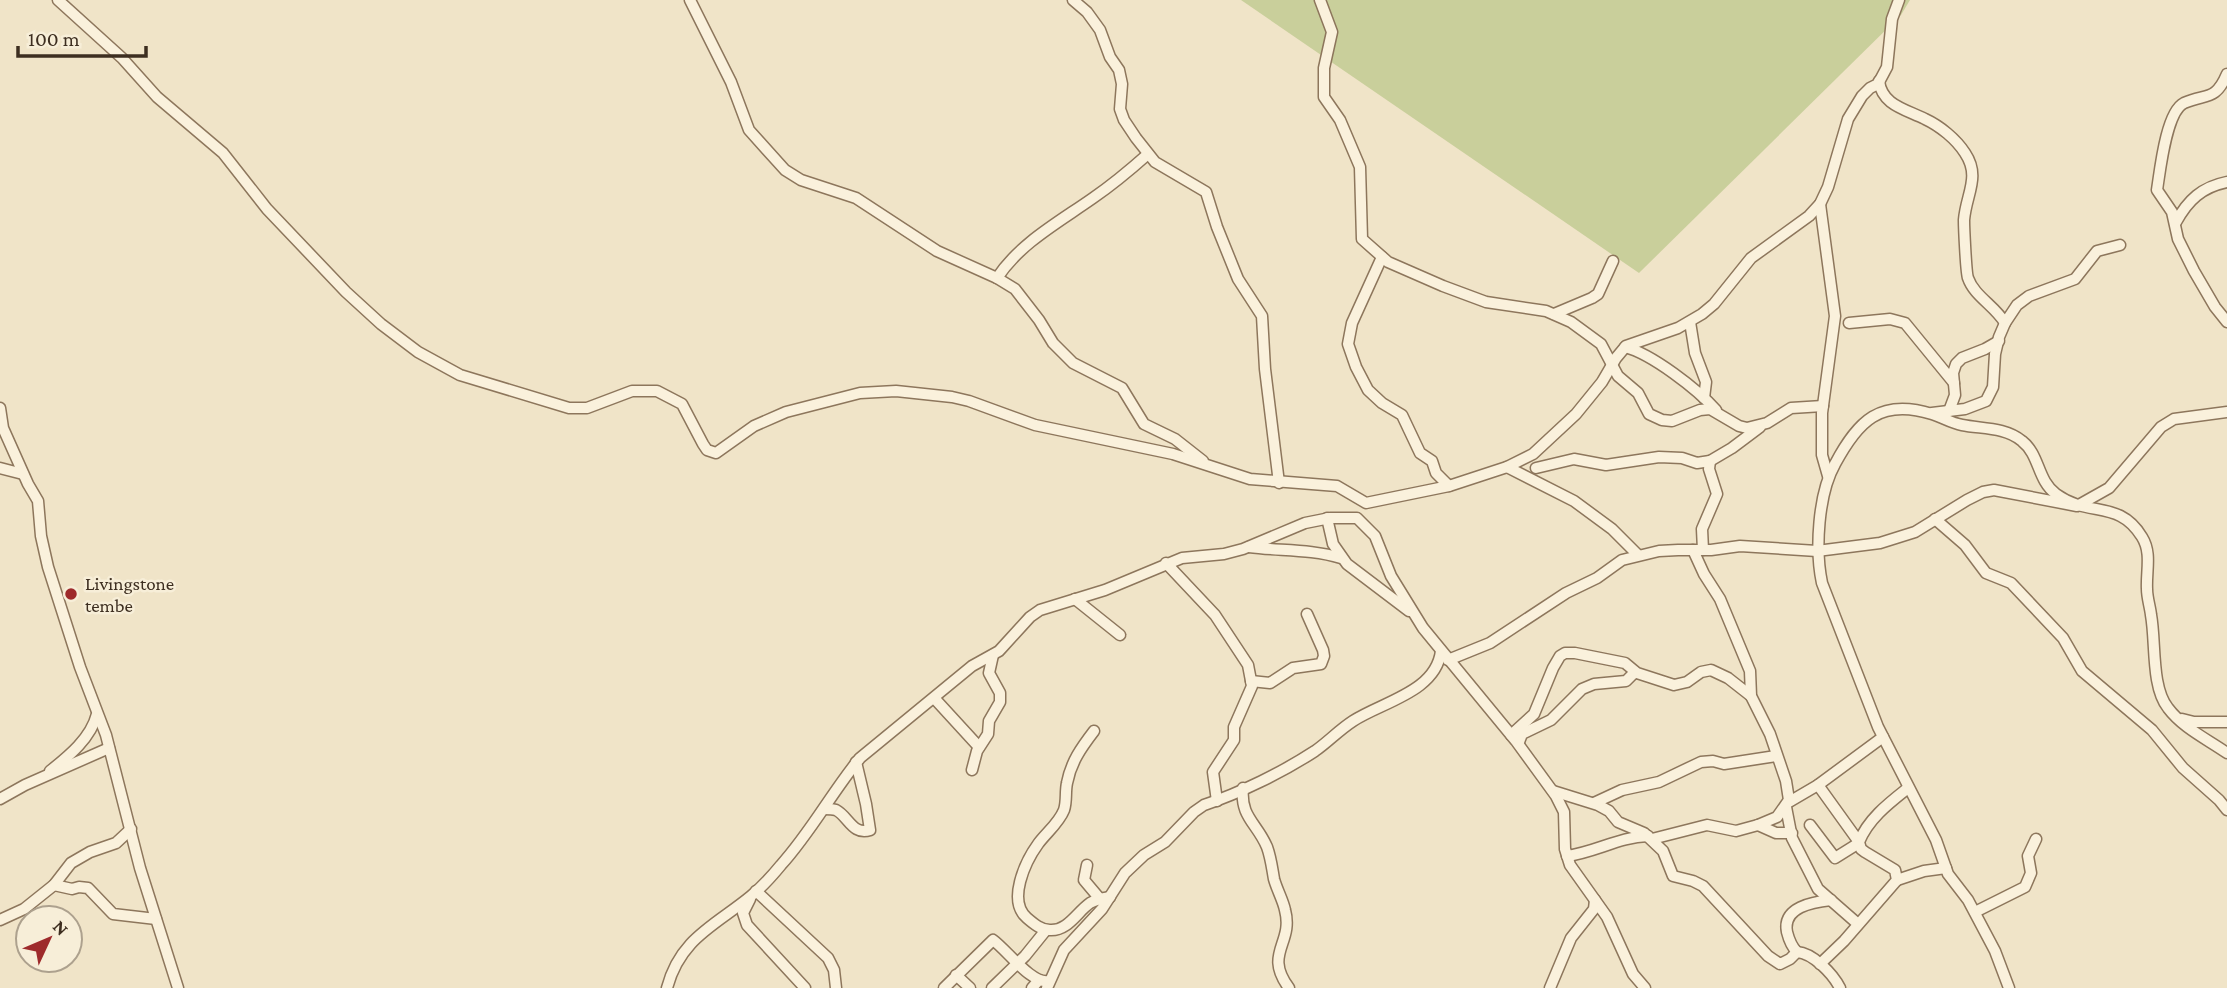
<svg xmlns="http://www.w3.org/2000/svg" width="2227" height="988" viewBox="0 0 2227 988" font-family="'Crimson Pro',serif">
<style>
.green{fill:#c9cf9b}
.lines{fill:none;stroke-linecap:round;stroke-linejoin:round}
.minor-casing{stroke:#8d765c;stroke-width:13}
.minor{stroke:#faf1dc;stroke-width:10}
.poi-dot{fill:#9e2a2b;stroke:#f7eed8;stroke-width:2.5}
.labels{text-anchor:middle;stroke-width:5;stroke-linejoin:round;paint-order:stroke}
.poi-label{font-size:19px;fill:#3d2e20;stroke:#f7eed8;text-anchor:start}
</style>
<rect width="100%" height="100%" fill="#f0e4c8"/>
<!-- green -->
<path class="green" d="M1241 0H1910L1901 15 1639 273Z"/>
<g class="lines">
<defs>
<g id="minor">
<path d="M58 0 122 58 157 97 223 153 267 209 346 292 381 324 418 352 460 375 569 408H587L632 391H657L682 404 703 444 707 450 716 453 754 426 786 412 860 393 896 391 952 397 969 401 1035 425 1173 454 1250 479 1337 486 1366 503 1449 486 1507 467 1533 454 1576 414 1602 382 1616 358 1626 346 1678 328 1702 314 1714 304 1751 258 1809 216 1820 204 1828 187 1848 119 1862 96 1870 88 1878 84 1887 67 1892 19 1899 0"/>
<path d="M690 0 731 82 749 130 785 170 801 180 856 198 937 251 997 278 1015 289 1039 320 1053 343 1073 363 1122 388 1144 424 1175 439 1203 461"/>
<path d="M1073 0 1087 12 1100 30 1110 57 1119 70 1122 84 1120 109 1124 120 1136 138 1155 162 1206 192 1217 227 1238 279 1262 316 1265 369 1279 483"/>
<path d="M1320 0 1332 32 1324 68V97L1340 120 1360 167 1362 239 1388 262 1443 286 1486 302 1546 311 1571 322 1601 344 1618 376 1638 393 1649 414 1662 420 1672 421 1700 410 1710 409 1739 426 1747 428 1767 423 1791 408 1823 406"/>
<path d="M2227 74C2215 102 2206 93 2184 103 2166 112 2160 171 2157 190L2172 212 2178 239 2194 271 2215 307 2227 322"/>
<path d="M1879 81C1882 105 1905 109 1925 119 1940 126 1956 139 1965 153 1981 177 1966 194 1964 220 1964 227 1966 273 1968 278 1974 296 1995 306 2005 323"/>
<path d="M1820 204 1835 316 1822 413V455L1828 476"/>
<path d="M2176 222C2188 200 2202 187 2227 182"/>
<path d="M1382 257 1352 323 1348 344 1356 367 1368 390 1382 403 1402 415 1420 453 1432 461 1436 473 1449 486"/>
<path d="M997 278C1020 243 1059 222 1093 198 1112 185 1130 170 1148 154"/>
<path d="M1554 314 1592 298 1598 294 1613 261"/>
<path d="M1690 322 1695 353 1706 382 1704 398"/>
<path d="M1849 323 1890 319 1905 323 1954 383"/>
<path d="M1625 347C1652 354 1697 389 1716 410"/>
<path d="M0 408 3 428 28 484 38 501 41 536 48 567 80 667 106 735 140 868 178 988"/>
<path d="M1949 411 1955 395 1953 373 1956 364 1962 358 1985 349 1999 341"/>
<path d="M1932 413 1965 409 1986 401 1993 387 1995 354 1999 337 2005 323 2017 305 2029 296 2075 279 2097 251 2120 245"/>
<path d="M1507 467 1574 501 1612 529 1638 555"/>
<path d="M0 468 23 474"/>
<path d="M1536 468 1574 459 1606 465 1659 457 1682 458 1697 463 1710 461 1732 448 1760 427"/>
<path d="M1327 518 1333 544 1347 564 1409 611"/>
<path d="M1935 519 1965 545 1986 573 2011 583 2063 638 2082 671 2152 730 2183 768 2219 800 2227 810"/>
<path d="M1249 547C1280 551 1311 549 1341 558"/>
<path d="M1703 550 1702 529 1717 494 1709 469 1710 461"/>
<path d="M1166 563 1215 615 1248 665 1252 686 1234 727V740L1213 772 1217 801"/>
<path d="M1075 599 1120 635"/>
<path d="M1448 660 1490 643 1566 593 1597 578 1622 560 1659 551 1678 550H1711L1740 546 1817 551 1880 543 1915 532 1967 500 1983 492 1994 490 2077 506 2109 488 2161 427 2174 419 2227 412"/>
<path d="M1251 681 1270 683 1293 668 1321 664 1324 656 1323 650 1307 614"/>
<path d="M935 699 979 747"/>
<path d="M2182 719 2194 722H2227"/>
<path d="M1094 731C1081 748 1071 762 1067 783 1065 792 1067 801 1064 810 1059 823 1046 833 1038 844 1025 862 1007 901 1027 918 1034 924 1041 930 1050 930 1068 931 1077 912 1090 903 1095 900 1103 898 1110 897"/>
<path d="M1511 735 1534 714 1553 668 1560 656 1565 653H1575L1625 663 1637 673 1674 685 1687 682 1701 672 1711 670 1728 678 1751 696"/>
<path d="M1519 742 1522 734 1551 720 1582 689 1594 684 1626 681 1635 672"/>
<path d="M972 770 977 751 988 734 989 721 1000 702V693L989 673 993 655"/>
<path d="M50 771C69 756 91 738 97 714"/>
<path d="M1818 785 1859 842"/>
<path d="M1243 788C1240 817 1257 823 1267 847 1271 858 1272 868 1274 879 1277 890 1283 900 1285 910 1294 944 1263 953 1289 988"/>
<path d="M1553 791 1598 805 1609 811 1618 822 1644 833 1663 851 1673 876 1693 881 1703 886 1768 956 1780 964 1790 959 1797 952C1813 953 1833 974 1840 988"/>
<path d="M0 799 25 785 109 748"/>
<path d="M1789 802 1818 785 1883 737"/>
<path d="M1594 803 1622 790 1659 782 1701 762 1713 761 1724 764 1776 756"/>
<path d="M1786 807 1792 838 1818 889 1858 924"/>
<path d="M824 809C826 809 833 809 836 810 848 816 853 836 870 830L866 804 856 762"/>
<path d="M1758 825 1776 833H1792"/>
<path d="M1810 825 1835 858 1859 843"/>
<path d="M1652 839 1707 825 1736 831 1758 825 1777 817 1789 800 1786 781 1770 734 1751 696 1750 671 1720 599 1704 574 1693 550"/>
<path d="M1567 856C1596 852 1619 837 1648 836"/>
<path d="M1087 865 1084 880 1100 899"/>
<path d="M1897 880 1924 871 1946 868"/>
<path d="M54 885 72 889 79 887 88 888 113 914 156 919"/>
<path d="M756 891 828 958 834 970 836 988"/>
<path d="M750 899 743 913 747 925 805 988"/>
<path d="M1975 912 2025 887 2031 873 2028 856 2036 839"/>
<path d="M0 920 24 909 54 885 71 863 90 852 116 843 131 829"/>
<path d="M1797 952C1791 946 1789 940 1787 932 1782 907 1813 902 1831 900"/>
<path d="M1820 964 1844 941 1897 880 1895 870 1865 852 1861 849 1859 842C1868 819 1889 803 1908 788"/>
<path d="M956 975 970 988"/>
<path d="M667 988C680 938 716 925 751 896 762 887 772 876 781 865 811 832 832 792 860 758L972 666 999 651 1030 617 1040 610 1105 590 1182 558 1224 554 1243 549 1305 523 1330 518H1357L1375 536 1391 576 1423 628 1516 741 1556 796 1564 812 1565 849 1570 865 1607 917 1633 974 1645 988"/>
<path d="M944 988 993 940C1007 950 1032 985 1049 981"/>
<path d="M992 988 1025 956 1046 930"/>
<path d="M1032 988 1039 980"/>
<path d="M1047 988 1064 950 1102 909 1125 873 1144 855 1165 842 1194 812 1204 805C1240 793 1283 772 1315 751 1328 742 1339 730 1353 721 1382 702 1436 692 1441 651"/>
<path d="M1550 988 1571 938 1594 909 1595 900"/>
<path d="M2009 988 1995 951 1968 900 1948 874 1936 840 1878 727 1822 583C1815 550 1818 494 1835 464 1858 421 1880 398 1932 414 1942 417 1951 423 1962 425 1982 429 2005 427 2022 441 2040 455 2037 480 2056 494 2089 518 2119 499 2142 537 2152 553 2146 571 2147 589 2147 598 2150 606 2151 615 2156 642 2151 687 2168 708 2183 728 2207 739 2227 753"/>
</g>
</defs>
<!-- minor casing -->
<use href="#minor" class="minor-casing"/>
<!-- minor -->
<use href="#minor" class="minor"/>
</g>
<!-- markers -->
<circle class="poi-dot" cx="71" cy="594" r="7"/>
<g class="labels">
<!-- poi labels -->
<g class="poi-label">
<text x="85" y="590">Livingstone<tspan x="85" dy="22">tembe</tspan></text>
</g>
</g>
<!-- north arrow -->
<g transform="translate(49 939) rotate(46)"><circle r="33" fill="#f7eed8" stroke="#ada18e" stroke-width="2"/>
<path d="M0-5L12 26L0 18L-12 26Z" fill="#9e2a2b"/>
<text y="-10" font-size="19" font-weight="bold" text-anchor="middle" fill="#3d2e20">N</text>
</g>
<!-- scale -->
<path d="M18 46v10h128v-10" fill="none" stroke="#3d2e20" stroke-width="3.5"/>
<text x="28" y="46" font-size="21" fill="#3d2e20" stroke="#f7eed8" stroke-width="5" paint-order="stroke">100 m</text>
</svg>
